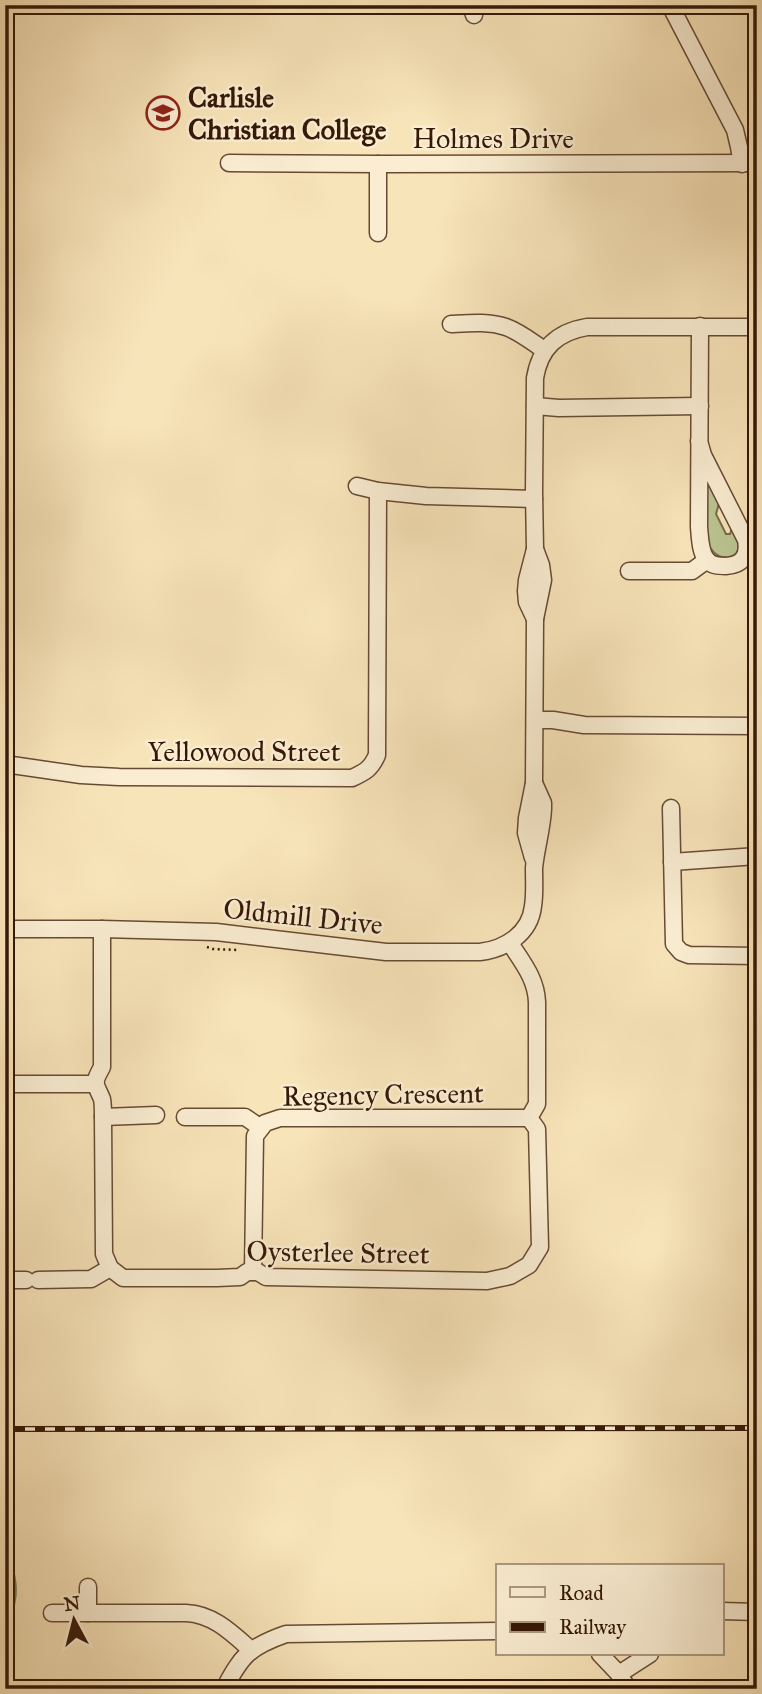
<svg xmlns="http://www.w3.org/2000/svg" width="762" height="1694" viewBox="0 0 762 1694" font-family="'IM FELL Great Primer',serif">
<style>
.green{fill:#bbc591;stroke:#786e4c;stroke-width:2}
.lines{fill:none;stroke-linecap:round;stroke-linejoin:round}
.stream{stroke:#757c68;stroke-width:3.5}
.minor-casing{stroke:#664b34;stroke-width:19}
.path{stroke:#361807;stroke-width:2.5;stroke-dasharray:2 3.5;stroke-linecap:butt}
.minor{stroke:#faedd2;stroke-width:16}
.rail-casing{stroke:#361807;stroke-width:6}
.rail{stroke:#faedd2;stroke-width:3.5;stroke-dasharray:10;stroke-linecap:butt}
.labels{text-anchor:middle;stroke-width:5;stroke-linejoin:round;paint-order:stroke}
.poi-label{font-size:28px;font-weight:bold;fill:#361807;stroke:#faedd2;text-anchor:start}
.street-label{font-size:28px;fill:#361807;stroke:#faedd2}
</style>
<rect width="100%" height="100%" fill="#f8e4b9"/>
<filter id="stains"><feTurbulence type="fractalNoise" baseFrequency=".00286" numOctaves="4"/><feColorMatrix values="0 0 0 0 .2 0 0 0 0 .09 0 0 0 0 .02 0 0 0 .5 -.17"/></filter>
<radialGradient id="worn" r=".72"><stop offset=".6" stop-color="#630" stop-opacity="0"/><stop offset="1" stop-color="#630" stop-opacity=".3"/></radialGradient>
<!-- green -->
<path class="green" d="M705 480H708L720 500 716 514 726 534H730L732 528C734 531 738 533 739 537 748 560 710 571 704 530 702 514 705 496 705 480Z"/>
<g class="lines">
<!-- stream -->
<path class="stream" d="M5 1547C11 1565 18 1583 14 1601 13 1610 8 1619 7 1628 3 1648 7 1670 11 1689"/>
<defs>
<g id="minor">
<path d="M471 5 474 15"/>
<path d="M670 5 735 130 739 147 742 164"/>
<path d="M229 163 378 164 757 163"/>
<path d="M378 233V164"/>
<path d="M451 324C469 323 489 321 506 327 520 332 532 342 544 350"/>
<path d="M535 406 559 408 700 406"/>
<path d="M699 441 703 455 746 540C749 556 742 565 726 566 719 566 711 566 706 559 700 551 700 537 699 527L700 326"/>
<path d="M357 486 378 491 426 496 534 499"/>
<path d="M629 571H692L707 560"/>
<path d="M535 619 527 602 526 591 527 580 535 549 534 492 535 378C540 348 557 332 587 327H757"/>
<path d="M535 720H553L584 725 757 726"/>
<path d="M5 764 81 775 119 777 352 778C365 772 371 769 377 755L378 491"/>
<path d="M671 808 674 944 681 952 689 955 757 956"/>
<path d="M533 858 526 833 527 818 534 783 535 619 543 580 541 565 535 549"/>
<path d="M672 862 757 856"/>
<path d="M5 929H102L216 932 386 952H480C505 949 530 934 533 906 535 894 534 881 534 868 536 848 542 829 543 809V803L534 783"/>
<path d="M102 929V1067C92 1085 95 1082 102 1099 103 1104 103 1111 103 1117L104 1254 110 1268 123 1278H217L240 1277 247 1272H258L266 1277 487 1281 510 1276 529 1265 540 1247 537 1129 529 1118 537 1104V1002C536 978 522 962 510 943"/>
<path d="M5 1084H96"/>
<path d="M103 1117 156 1115"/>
<path d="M185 1117H245L261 1128"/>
<path d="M253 1272 255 1136 265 1123 280 1118H529"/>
<path d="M5 1280H26"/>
<path d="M38 1280 91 1279 110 1268"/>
<path d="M88 1587V1613"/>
<path d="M722 1611 757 1612"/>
<path d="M52 1613H186C213 1614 232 1633 251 1650"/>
<path d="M600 1654 619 1674 628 1689"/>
<path d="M619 1674 650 1654"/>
<path d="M224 1689C242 1655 249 1647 286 1634L498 1631"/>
</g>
</defs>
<!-- minor casing -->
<use href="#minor" class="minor-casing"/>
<!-- path -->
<path class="path" d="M207 947 213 949 239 950"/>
<!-- minor -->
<use href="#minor" class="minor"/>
<defs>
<path id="rail" d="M5 1429 757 1428"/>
</defs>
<!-- rail casing -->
<use href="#rail" class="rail-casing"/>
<!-- rail -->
<use href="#rail" class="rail"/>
</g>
<!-- icons -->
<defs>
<symbol id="school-ring" viewBox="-11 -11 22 22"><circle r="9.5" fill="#faedd2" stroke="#8f2418" stroke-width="1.5"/><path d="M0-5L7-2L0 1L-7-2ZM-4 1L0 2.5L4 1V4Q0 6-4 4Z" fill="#8f2418"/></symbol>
</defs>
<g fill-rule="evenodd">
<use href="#school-ring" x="144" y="94" width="38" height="38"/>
</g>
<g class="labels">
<!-- poi labels -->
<g class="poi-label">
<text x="188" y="107">Carlisle<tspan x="188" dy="32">Christian College</tspan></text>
</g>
<!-- street labels -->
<g class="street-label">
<text x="493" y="148">Holmes Drive</text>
<text x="244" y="761">Yellowood Street</text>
<text transform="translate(303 916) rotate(6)" y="10">Oldmill Drive</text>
<text transform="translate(383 1094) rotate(-1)" y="10">Regency Crescent</text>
<text transform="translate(338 1252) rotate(1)" y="10">Oysterlee Street</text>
</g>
</g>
<!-- margin -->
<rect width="762" height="1694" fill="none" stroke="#f8e4b9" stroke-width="28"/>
<rect x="7" y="7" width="748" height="1680" fill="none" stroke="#361807" stroke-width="3.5"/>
<rect x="14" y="14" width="734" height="1666" fill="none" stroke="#361807" stroke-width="2"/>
<!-- legend -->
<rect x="496" y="1564" width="228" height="91" fill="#faedd2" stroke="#ac9881" stroke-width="2"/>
<rect x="510" y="1587" width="35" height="10" fill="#faedd2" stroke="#ac9881" stroke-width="2"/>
<text x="559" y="1600" font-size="21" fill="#361807">Road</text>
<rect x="510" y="1622" width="35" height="10" fill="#361807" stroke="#ac9881" stroke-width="2"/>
<text x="559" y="1634" font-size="21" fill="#361807">Railway</text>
<!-- north arrow -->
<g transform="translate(74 1620) rotate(353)" stroke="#faedd2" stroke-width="5" paint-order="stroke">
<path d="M0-5L12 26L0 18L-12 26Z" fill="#361807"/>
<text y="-10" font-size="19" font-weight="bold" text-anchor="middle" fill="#361807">N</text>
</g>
<rect width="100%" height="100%" filter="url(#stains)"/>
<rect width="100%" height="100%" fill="url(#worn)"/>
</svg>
